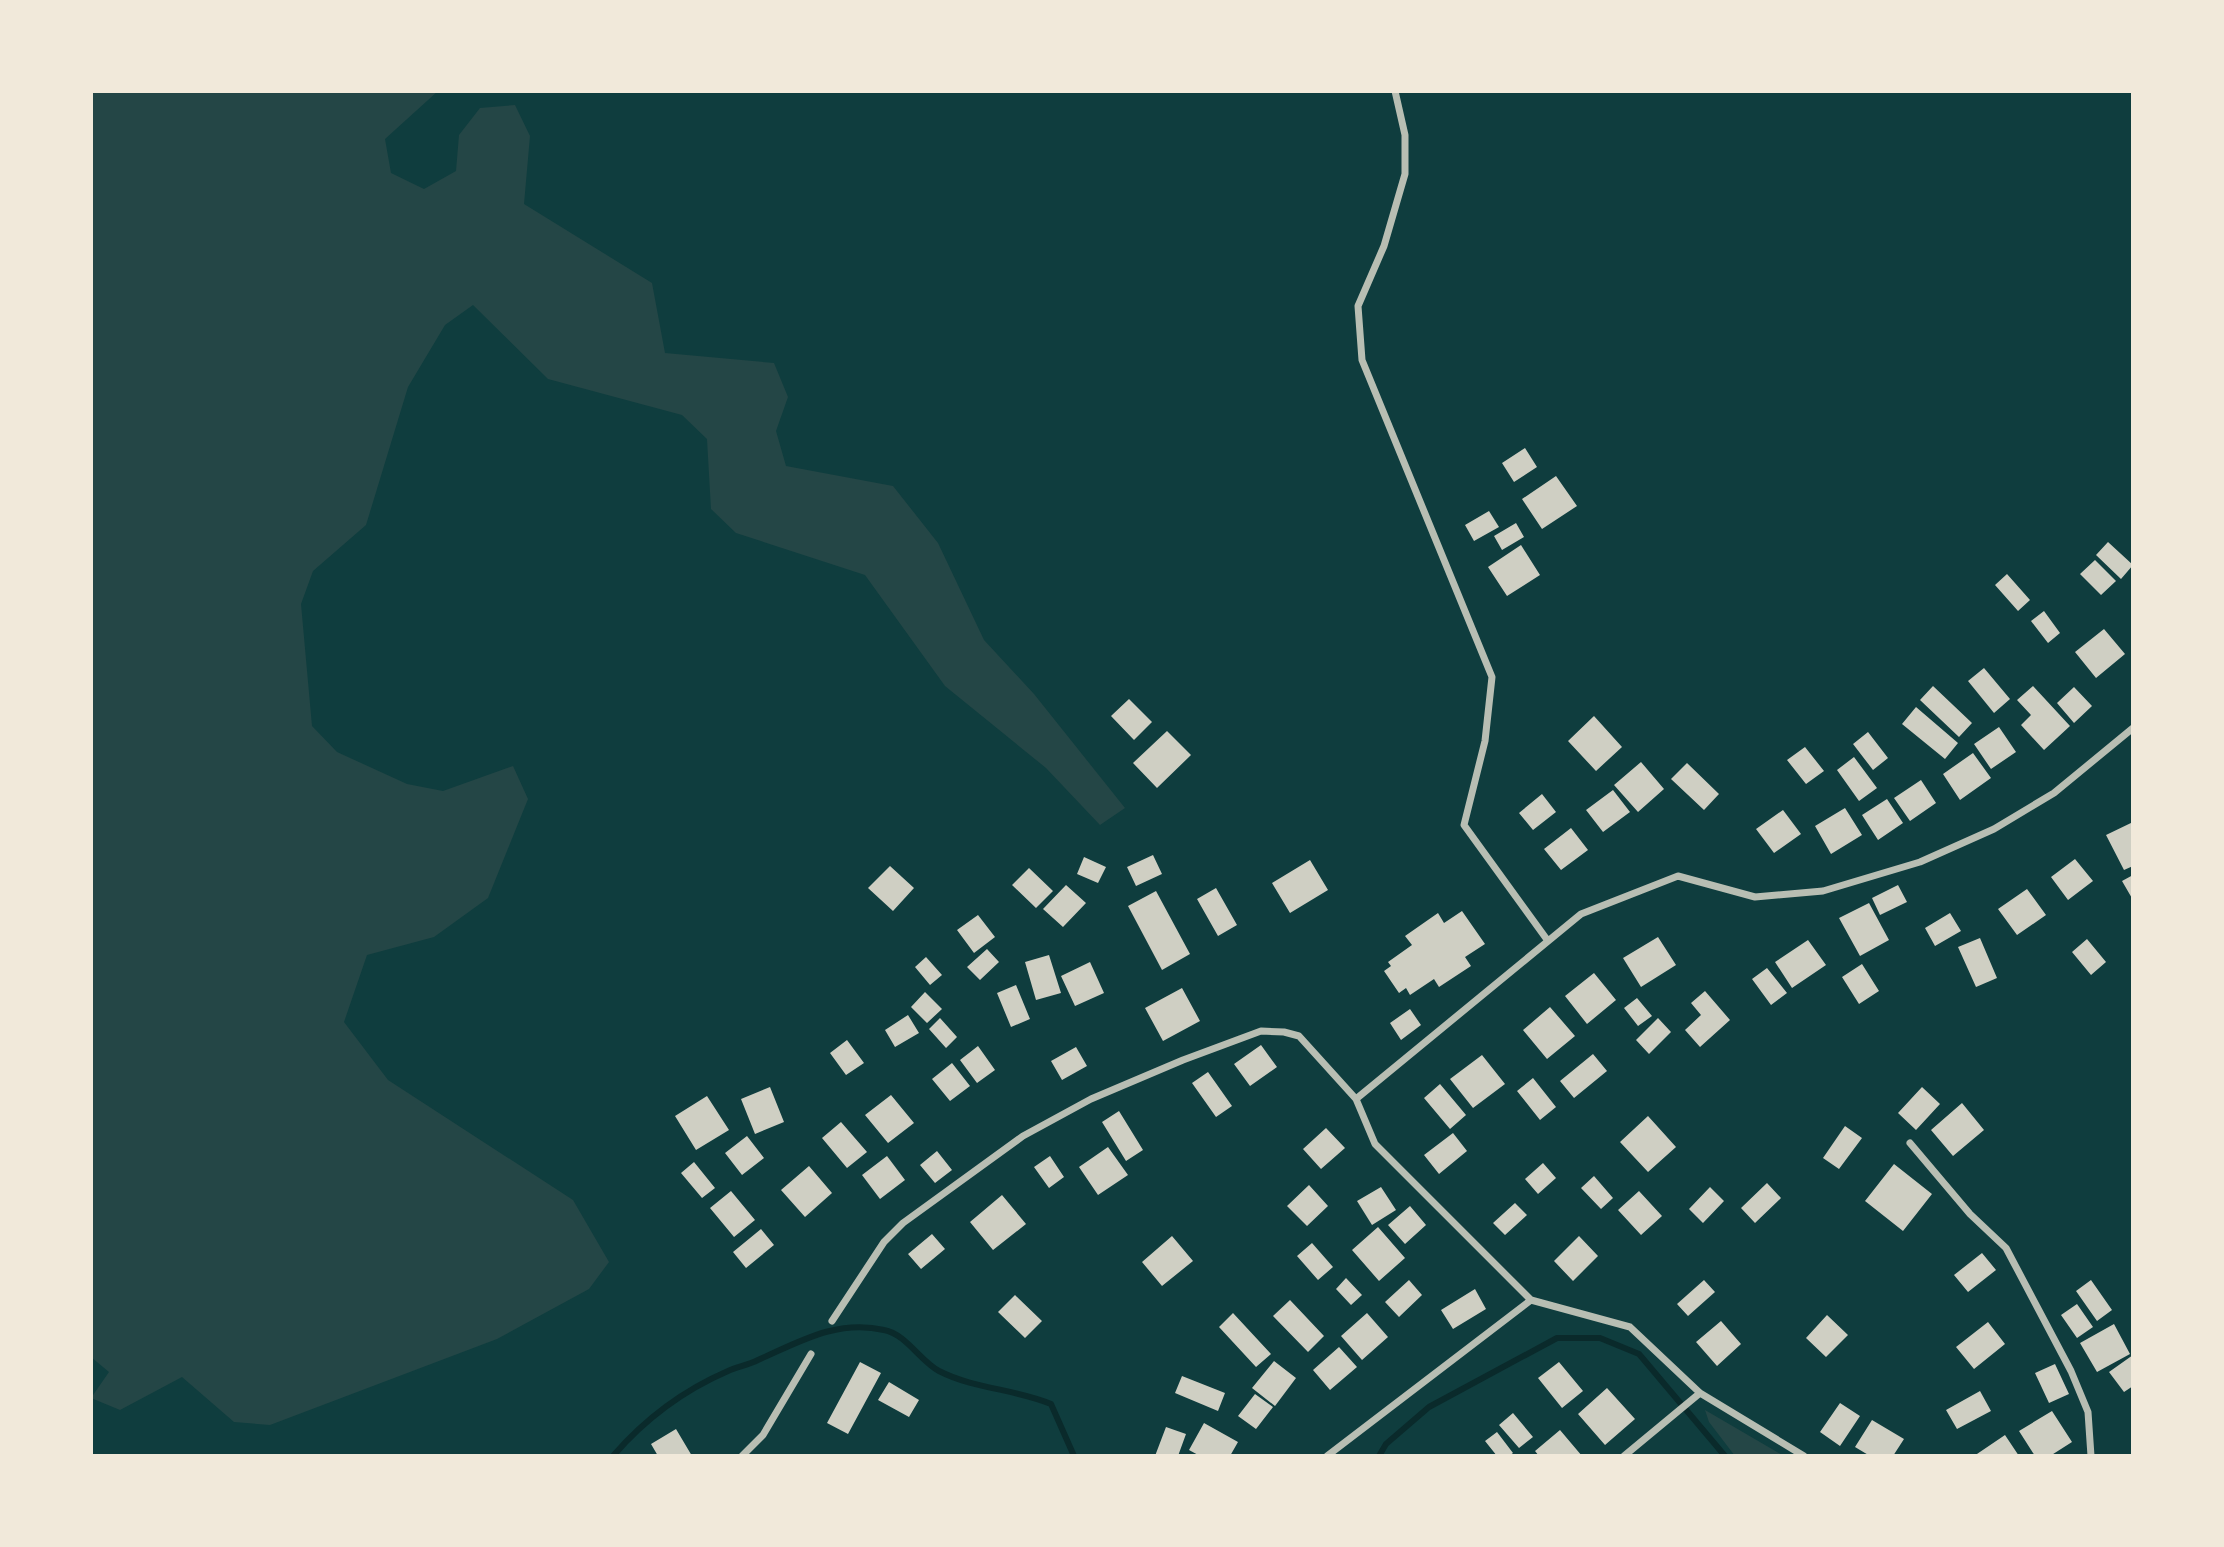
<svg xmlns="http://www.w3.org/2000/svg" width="2224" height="1547" viewBox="0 0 2224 1547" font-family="'Open Sans',sans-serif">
<rect width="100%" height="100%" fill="#0f3d3e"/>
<path fill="#244646" d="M91,91H438L385,139L391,173L424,189L456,171L459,135L480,108L515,105L530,136L524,204L652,283L665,353L774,363L788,397L776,431L786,466L893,486L938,543L984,640L1034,694L1125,808L1100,825L1046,768L945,686L865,575L736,533L711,509L707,439L682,415L548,379L473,305L445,325L408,387L366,525L313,571L301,604L312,726L337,752L407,784L443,791L513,766L528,799L488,898L434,937L367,955L344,1022L388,1080L573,1200L609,1262L589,1289L497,1339L270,1425L234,1422L182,1377L120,1410L91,1398L109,1372L91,1357Z
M1705,1410L1784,1456H1735L1709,1422Z"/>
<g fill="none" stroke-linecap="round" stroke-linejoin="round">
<path stroke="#0a2a2b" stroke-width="6" d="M613,1456C644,1420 684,1390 728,1371C737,1367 748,1365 758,1360C799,1342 837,1319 884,1330C906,1334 920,1361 939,1371C974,1389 1016,1389 1051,1404L1074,1456
M1379,1456L1386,1444L1429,1407L1557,1338H1600L1639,1354L1725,1456"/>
</g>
<path fill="#cfcfc3" d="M1525,448L1537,467L1514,482L1502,463Z
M1556,476L1577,506L1542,529L1522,499Z
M1489,511L1499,527L1474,541L1465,525Z
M1516,523L1524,537L1502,550L1494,536Z
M2108,542L2133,565L2121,579L2096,555Z
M1521,545L1540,575L1507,596L1488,567Z
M2095,560L2116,581L2101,595L2080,574Z
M2007,574L2030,600L2018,611L1995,585Z
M2044,611L2060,633L2048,643L2031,621Z
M2104,629L2125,654L2096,678L2075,652Z
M1984,668L2010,699L1994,713L1968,681Z
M1933,686L1972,723L1959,737L1920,700Z
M2033,686L2070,726L2044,750L2021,725L2031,715L2017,700Z
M2074,687L2092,706L2074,723L2057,703Z
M1129,699L1152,722L1134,740L1111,716Z
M1916,707L1958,743L1945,759L1902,724Z
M1594,716L1622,747L1596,771L1568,741Z
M1999,727L2016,752L1991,769L1974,744Z
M1167,731L1191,755L1157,788L1133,763Z
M1868,732L1888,758L1873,770L1853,744Z
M1805,747L1824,771L1806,784L1787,760Z
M1973,753L1991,778L1960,800L1943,774Z
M1854,757L1877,788L1859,801L1837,770Z
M1641,762L1664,789L1638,812L1614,785Z
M1687,763L1719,794L1704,810L1671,779Z
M1921,780L1936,803L1910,821L1894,798Z
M1613,790L1630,812L1603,832L1586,810Z
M1542,794L1556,812L1533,830L1519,813Z
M1887,799L1903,823L1878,840L1862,815Z
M1845,808L1862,835L1831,854L1815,826Z
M1783,810L1801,834L1774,853L1756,829Z
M2133,822V866L2124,870L2106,835Z
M1571,828L1588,850L1561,870L1544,849Z
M1153,855L1162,874L1136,886L1127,867Z
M1084,857L1106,867L1098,883L1077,874Z
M2075,859L2093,881L2068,900L2051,877Z
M1310,860L1328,890L1290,913L1272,883Z
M890,866L914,888L893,911L868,888Z
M1029,868L1053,891L1036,908L1012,885Z
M2133,875V900L2122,881Z
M1066,885L1086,903L1063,927L1043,909Z
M1898,885L1907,902L1880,915L1872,898Z
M1216,888L1237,925L1218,936L1197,899Z
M2027,889L2046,915L2017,935L1998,909Z
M1156,891L1190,954L1162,970L1128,906Z
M1869,903L1889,940L1860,956L1839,918Z
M1462,911L1485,944L1465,957L1471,966L1439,987L1434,979L1410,995L1406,988L1399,993L1384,971L1391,966L1388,962L1412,945L1405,936L1438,913L1444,923Z
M1950,913L1961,931L1935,946L1925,928Z
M978,915L995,937L974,953L957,930Z
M1658,937L1676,965L1641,987L1623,958Z
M1980,938L1997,978L1976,987L1958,947Z
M2087,939L2106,962L2091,975L2072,952Z
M1808,940L1826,965L1792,988L1775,962Z
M987,949L999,962L980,980L967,967Z
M1049,955L1061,993L1036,1000L1025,962Z
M926,957L942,975L930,985L915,967Z
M1090,962L1104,993L1075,1006L1061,976Z
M1862,964L1879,991L1859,1004L1842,977Z
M1767,968L1787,993L1771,1005L1752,979Z
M1594,973L1616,1000L1587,1024L1565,996Z
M1016,985L1030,1019L1011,1027L997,993Z
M1182,988L1200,1021L1163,1041L1145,1008Z
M1705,991L1730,1020L1700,1047L1685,1030L1701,1015L1691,1003Z
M925,992L942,1009L927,1023L911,1007Z
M1637,998L1652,1016L1638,1026L1624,1008Z
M1550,1007L1575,1036L1547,1059L1523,1030Z
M1410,1009L1421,1025L1401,1040L1390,1023Z
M908,1015L919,1033L895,1047L885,1030Z
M940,1018L957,1037L946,1048L929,1029Z
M1658,1018L1671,1032L1649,1054L1636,1040Z
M847,1040L864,1063L846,1075L830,1053Z
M1261,1045L1277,1067L1250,1086L1234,1064Z
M978,1046L995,1070L977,1083L960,1060Z
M1076,1047L1087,1066L1062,1080L1051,1061Z
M1593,1054L1607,1071L1574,1098L1560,1081Z
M1482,1055L1505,1084L1473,1108L1450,1079Z
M952,1063L970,1086L950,1101L932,1079Z
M1208,1072L1232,1106L1216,1117L1192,1083Z
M1533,1078L1556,1107L1540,1120L1517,1091Z
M1440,1084L1466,1115L1450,1129L1424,1098Z
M770,1087L784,1122L755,1134L741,1099Z
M1922,1087L1940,1104L1916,1130L1898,1113Z
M891,1095L914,1123L888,1143L865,1115Z
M707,1096L729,1130L696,1150L675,1116Z
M1962,1103L1984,1130L1953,1156L1931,1130Z
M1119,1111L1143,1150L1126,1161L1102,1122Z
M1648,1116L1676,1147L1648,1172L1620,1142Z
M841,1122L867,1152L847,1168L822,1138Z
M1845,1126L1862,1138L1839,1169L1823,1158Z
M1326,1128L1345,1148L1321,1169L1303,1149Z
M1453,1133L1467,1151L1439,1174L1424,1155Z
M747,1136L764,1158L742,1175L725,1153Z
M1108,1147L1128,1175L1098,1195L1079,1167Z
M937,1151L952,1170L935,1183L920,1165Z
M887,1156L905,1180L880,1199L862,1175Z
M1050,1156L1064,1177L1049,1188L1034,1167Z
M694,1162L715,1188L702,1198L681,1173Z
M1543,1163L1556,1178L1538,1194L1525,1179Z
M1894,1164L1932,1194L1903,1231L1865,1201Z
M809,1166L832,1193L805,1217L781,1190Z
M1594,1176L1613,1198L1601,1209L1581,1188Z
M1767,1183L1781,1198L1755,1223L1741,1208Z
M1309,1185L1328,1206L1307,1226L1287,1206Z
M1381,1187L1396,1210L1372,1225L1357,1201Z
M1710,1187L1724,1201L1703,1223L1689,1209Z
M731,1191L755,1220L734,1237L710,1208Z
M1639,1191L1662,1216L1641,1235L1618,1210Z
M1002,1195L1026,1224L993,1250L970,1222Z
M1515,1203L1527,1215L1505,1235L1493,1223Z
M1410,1206L1426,1225L1405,1244L1388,1225Z
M1378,1227L1405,1258L1379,1281L1352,1250Z
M761,1229L774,1245L746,1268L733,1252Z
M932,1234L945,1249L921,1269L908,1254Z
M1172,1236L1193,1261L1162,1286L1142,1262Z
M1579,1236L1598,1256L1573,1281L1554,1261Z
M1312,1243L1333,1267L1318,1280L1297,1256Z
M1982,1253L1996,1270L1968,1292L1954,1275Z
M1346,1278L1362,1295L1351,1305L1336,1289Z
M1409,1280L1422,1295L1399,1317L1385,1302Z
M1704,1280L1715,1292L1688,1316L1677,1304Z
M2091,1280L2112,1310L2097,1321L2076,1291Z
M1475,1289L1486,1309L1453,1329L1441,1310Z
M1015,1295L1042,1321L1025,1338L998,1312Z
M1290,1300L1324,1336L1308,1352L1273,1316Z
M2077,1304L2093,1327L2077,1338L2061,1315Z
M1233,1313L1271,1354L1256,1367L1219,1327Z
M1367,1313L1388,1337L1362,1360L1341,1336Z
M1827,1315L1848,1335L1826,1357L1806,1338Z
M1721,1321L1741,1344L1717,1366L1696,1342Z
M1988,1322L2005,1344L1974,1369L1956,1347Z
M2114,1324L2130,1354L2097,1372L2080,1343Z
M1339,1347L1357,1367L1330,1390L1313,1370Z
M2133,1355V1386L2124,1392L2109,1372Z
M1274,1361L1296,1378L1275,1406L1252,1388Z
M860,1362L881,1373L848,1434L827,1423Z
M1559,1362L1583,1391L1562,1408L1538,1378Z
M2055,1364L2069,1394L2049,1403L2035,1373Z
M1182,1376L1225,1393L1218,1411L1175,1393Z
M889,1382L919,1400L909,1417L878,1400Z
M1607,1388L1635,1419L1605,1445L1578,1414Z
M1980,1391L1991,1411L1957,1429L1946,1410Z
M1255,1394L1273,1407L1256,1429L1238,1416Z
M1840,1403L1860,1416L1840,1446L1820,1432Z
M2052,1411L2072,1442L2050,1456H2035L2019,1431Z
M1513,1413L1533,1437L1519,1448L1499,1425Z
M1872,1420L1904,1439L1893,1456H1870L1855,1447Z
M1204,1423L1238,1442L1230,1456H1200L1189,1450Z
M1166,1427L1186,1434L1178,1456H1155Z
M676,1429L692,1456H658L651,1444Z
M1560,1430L1582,1456H1539L1535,1451Z
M1497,1432L1513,1453L1509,1456H1497L1485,1441Z
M2005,1435L2019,1456H1974Z"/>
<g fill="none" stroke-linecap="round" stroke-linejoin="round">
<path stroke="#b8beb3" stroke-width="7" d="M1395,91L1405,135V174L1384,246L1358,306L1362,360L1492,677L1485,741L1464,825L1548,941
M1356,1099L1581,914L1678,876L1755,897L1823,891L1920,862L1994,829L2054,793L2133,728
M1910,1143L1970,1214L2006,1248L2071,1371L2088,1412L2091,1456
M832,1321L884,1242L903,1223L1023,1136L1091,1099L1183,1060L1261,1031L1284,1032L1299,1036L1356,1099L1375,1144L1531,1300L1630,1327L1700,1393L1804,1456
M742,1456L763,1435L811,1354
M1327,1456L1531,1300
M1624,1456L1700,1393"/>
</g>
<rect width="2224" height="1547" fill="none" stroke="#f1e9da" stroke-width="186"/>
</svg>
